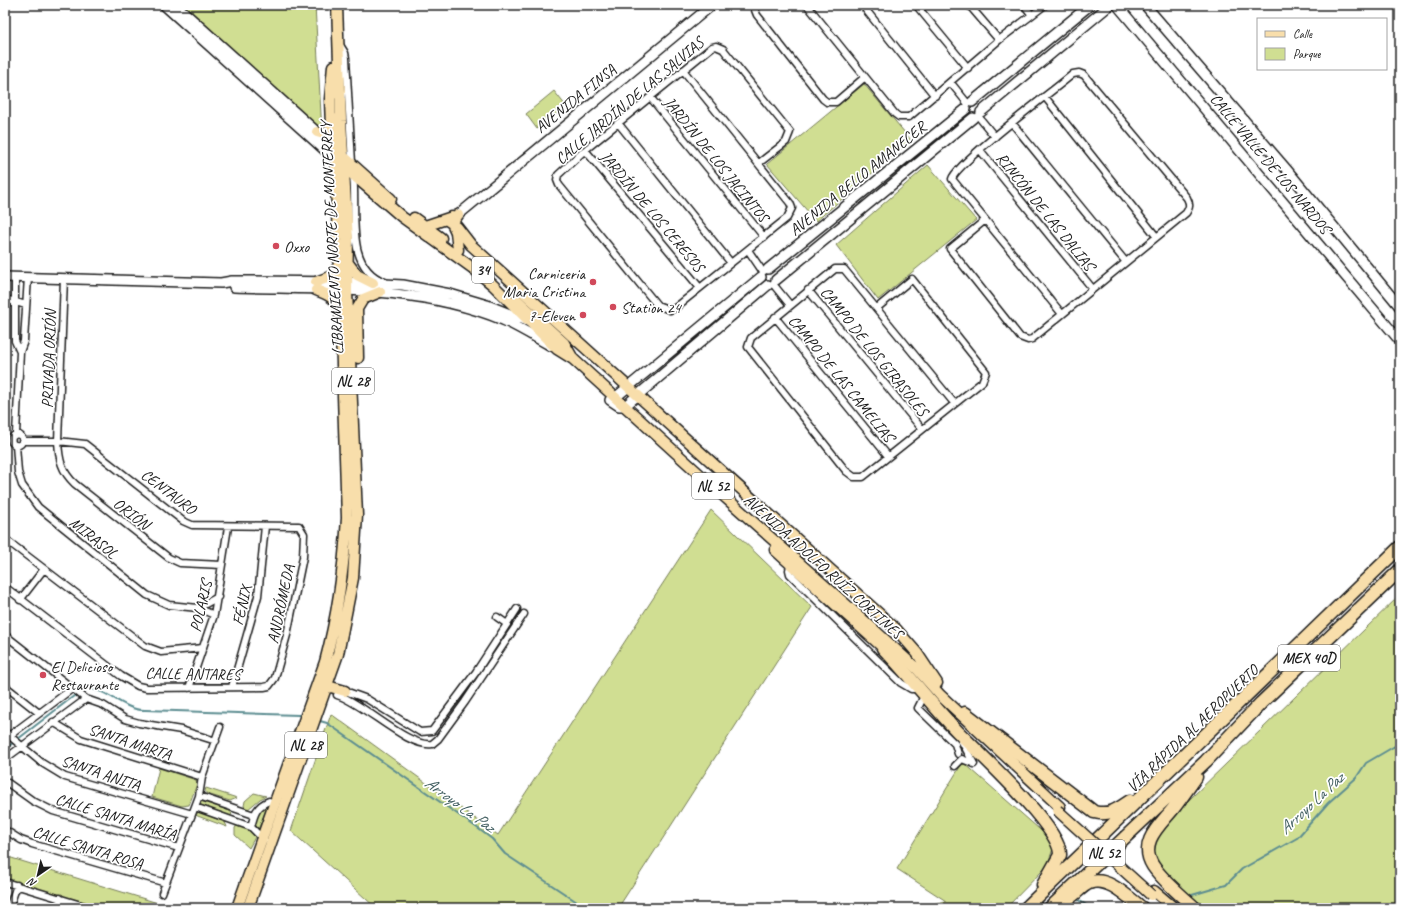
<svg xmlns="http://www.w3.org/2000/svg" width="1405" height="913" viewBox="0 0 1405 913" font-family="Caveat,sans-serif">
<rect width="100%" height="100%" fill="#fff"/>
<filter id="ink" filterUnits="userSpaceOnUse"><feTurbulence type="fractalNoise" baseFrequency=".025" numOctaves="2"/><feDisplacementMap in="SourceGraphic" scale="8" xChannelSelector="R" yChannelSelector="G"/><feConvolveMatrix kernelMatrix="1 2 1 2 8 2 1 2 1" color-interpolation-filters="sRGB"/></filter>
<g filter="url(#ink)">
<path fill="#d0de92" stroke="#767d57" d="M184,5H315L322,133L314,126Z
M864,84L911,140L816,221L767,164Z
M554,91L566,106L537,129L526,114Z
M928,165L976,220L878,300L836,245Z
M711,510L812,607L618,908H376L291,831L331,714L498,835Z
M1400,595V908H1203C1191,896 1154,864 1152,849C1151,844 1156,836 1157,831Z
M963,762L1055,843L1047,866L1006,908H915L946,901L897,869Z
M159,768L196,780L197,784L189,805L182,806L152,797Z
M206,788L237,798L230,801L207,794L205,791Z
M254,793L266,796L260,799L247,810L244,806L245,801Z
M200,801L230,811L232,814L230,816L200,805Z
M268,804L258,830L255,823L259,810Z
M199,812L225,822L227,827L195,815Z
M237,825L249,828L255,837L249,848L235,835V828Z
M5,856L174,908H101L5,879Z"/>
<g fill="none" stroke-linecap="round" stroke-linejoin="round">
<path stroke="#5c8d91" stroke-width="2" d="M320,721L327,723L476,827L492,839L505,854L586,908
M5,749L83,689C99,686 116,701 130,707C134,709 140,710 145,710L299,715
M1192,895L1226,885L1242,869L1297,838L1328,803L1356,778L1366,763L1400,743
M1075,898L1088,906L1098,908
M989,908L998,906"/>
<path stroke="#87d8df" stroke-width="7" d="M1157,908H1158"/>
<g stroke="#1c1c1c" stroke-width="9">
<path id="street" d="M757,5L755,10L757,15L823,99L827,102H836L865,77
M807,5L895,114L899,117H909L999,40L1045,5
M862,5L935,96
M916,5L968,68
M969,5L999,40
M1024,5L1032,15
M340,45L345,53L346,58L352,163
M683,70L790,203L792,208L787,218L675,308L670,310L657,305L559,185L557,180L558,175L585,150L712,47L716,46L723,49L790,132L786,142L759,163
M951,83L968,104
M650,97L764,237
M1045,97L1156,236
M978,116L995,137
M618,123L731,263
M1012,123L1125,261
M585,150L700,288
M980,150L1092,288
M353,175C358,210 343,267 385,282
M984,221L950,249L1020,337L1028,340L1032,339L1186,213C1190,207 1190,204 1187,198L1084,75L1079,73L1073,74C1054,90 956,163 952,179L1062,314
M748,250L763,272
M15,277V341L20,352
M64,278L58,441C59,459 61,471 75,484L169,558L180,563L222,565
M773,284L790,305
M808,290L922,429
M5,299L26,305
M877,308L912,279L986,372L982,382L863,477H854L846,471L748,347L751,338L835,269H844L954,403
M775,317L888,456
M16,434L20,352L24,341L28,277
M11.5 440a5.5 5.5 0 1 1 11 0a5.5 5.5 0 1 1-11 0Z
M16,445L18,472L22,485L38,507L147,595L169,605L198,608L214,615
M5,539L145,646L161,652L203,648
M797,539L789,570L790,574L901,683L911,689H917L924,696L918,708L955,744L958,754
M5,587L121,676L138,686L147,688L264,687L269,686L275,678L287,635L303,557L304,534L299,526L192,525L183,521L85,444L58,441H23
M20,600L44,569
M198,608L218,597
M497,617L507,624
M5,635L86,699L103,705L125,719L139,723L181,730L216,741
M5,686L39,713
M232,687L258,596L265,526
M189,688L214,615L228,527
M345,691L367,699L420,732L432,731L476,672L517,609
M337,695C364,703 408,748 432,744L438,739L465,702L524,614
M53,722L81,739L202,777
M5,732L42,763L65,777L192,814
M960,738L974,764
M5,739L73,688
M5,759L86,699
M955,766L962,759L972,763
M5,781L33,801L53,811L179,848
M199,796L254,815
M195,807L251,827
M5,830L21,840L32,844L166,883
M264,840L251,827C254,815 256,806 269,801L276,804
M5,882L91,908
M162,893L199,796L202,777L220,727
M9,908L17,885
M56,908L60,898"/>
</g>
<g stroke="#1c1c1c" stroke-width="12">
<path id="secondary" d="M164,5L338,162
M176,5L338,151
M1117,5L1400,341
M1145,5L1287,170L1400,307
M972,102L1090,5
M981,112L1110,5
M458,215L712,5
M768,269L966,109
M5,277L221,283L232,281H254L347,282L403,285L450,294L487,305L530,322
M776,280L973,118
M234,287C323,290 418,285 503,320C519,327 535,337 551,346
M610,400L619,406H625L768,285
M616,404V397L761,277"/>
</g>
<g stroke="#1c1c1c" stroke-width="13">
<path id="primary" d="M317,132L327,135L331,128L330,99L333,66
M343,156L391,199
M344,167L402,217L474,269L493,285L557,349L573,359L708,482L860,617L917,669L940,695L1060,807
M458,215L452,223L456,232L458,250
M414,218L441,238
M447,220L457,227L471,245L540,307L896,629L917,653L937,683
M425,226L452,217
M348,263L357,275L373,283
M316,282L332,276L339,265
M316,290C327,294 336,298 340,309
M517,300L564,343L572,357
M358,358L357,309L363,299L380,292
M775,550L889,653
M322,689L331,687L345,691
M1154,891L1174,908
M237,908L325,662C338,614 344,567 347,518L334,119
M248,908L338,654L353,578L357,515L347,291L348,240L341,121L337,5"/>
</g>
<g stroke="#1c1c1c" stroke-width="15">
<path id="highway" d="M883,648C909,675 932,705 958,732C979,753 1062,829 1060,855L1043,885
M965,713L1094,812C1110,816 1118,809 1130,801
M1069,898C1076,894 1082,886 1089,883C1107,875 1129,898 1142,908
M1026,908L1400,547
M1050,908L1206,761L1261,703L1400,570
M1195,908C1181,895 1164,882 1153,866C1137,841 1163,823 1176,805C1183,796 1189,787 1196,777"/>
</g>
<use href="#street" stroke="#fff" stroke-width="6"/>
<use href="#secondary" stroke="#fff" stroke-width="9"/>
<use href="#primary" stroke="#f8deab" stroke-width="10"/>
<use href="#highway" stroke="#f8deab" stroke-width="12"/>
<g stroke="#1c1c1c" stroke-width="13" stroke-linecap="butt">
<path id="primary-bridge" d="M1057,810L1151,895"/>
</g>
<use href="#primary-bridge" stroke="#f8deab" stroke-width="10"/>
</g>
</g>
<g fill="#d1495b" stroke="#fff" stroke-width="1.5">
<circle cx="276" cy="246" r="4"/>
<circle cx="593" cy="282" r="4"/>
<circle cx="613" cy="307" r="4"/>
<circle cx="583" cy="315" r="4"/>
<circle cx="43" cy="675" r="4"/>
</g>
<g text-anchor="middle" stroke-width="3.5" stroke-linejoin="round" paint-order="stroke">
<g fill="#fff" stroke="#606060" stroke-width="1">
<rect x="472" y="257" width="22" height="26" rx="3"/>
<rect x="332" y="368" width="42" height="26" rx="3"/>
<rect x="692" y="473" width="42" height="26" rx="3"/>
<rect x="1278" y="645" width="62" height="26" rx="3"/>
<rect x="285" y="732" width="42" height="26" rx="3"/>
<rect x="1083" y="840" width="42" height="26" rx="3"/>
</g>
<g font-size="15" font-weight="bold" fill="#1c1c1c">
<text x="483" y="275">34</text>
<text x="353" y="386">NL 28</text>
<text x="713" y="491">NL 52</text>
<text x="1309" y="663">MEX 40D</text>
<text x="306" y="750">NL 28</text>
<text x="1104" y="858">NL 52</text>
</g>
<g font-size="16" fill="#1c1c1c" stroke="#fff">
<text transform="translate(575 98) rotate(-39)" y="6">AVENIDA FINSA</text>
<text transform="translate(629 100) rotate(-40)" y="6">CALLE JARDÍN DE LAS SALVIAS</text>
<text transform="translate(717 159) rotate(51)" y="6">JARDÍN DE LOS JACINTOS</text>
<text transform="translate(1271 163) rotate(50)" y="6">CALLE VALLE DE LOS NARDOS</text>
<text transform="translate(857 178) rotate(-39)" y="6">AVENIDA BELLO AMANECER</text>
<text transform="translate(653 211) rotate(50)" y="6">JARDÍN DE LOS CERESOS</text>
<text transform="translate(1046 211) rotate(51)" y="6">RINCÓN DE LAS DALIAS</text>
<text transform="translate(331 238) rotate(-93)" y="6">LIBRAMIENTO NORTE DE MONTERREY</text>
<text transform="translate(875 351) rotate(51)" y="6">CAMPO DE LOS GIRASOLES</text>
<text transform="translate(48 359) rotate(-88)" y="6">PRIVADA ORIÓN</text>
<text transform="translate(842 378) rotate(51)" y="6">CAMPO DE LAS CAMELIAS</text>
<text transform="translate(169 491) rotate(37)" y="6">CENTAURO</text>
<text transform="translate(132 513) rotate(38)" y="6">ORIÓN</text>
<text transform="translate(94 537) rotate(39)" y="6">MIRASOL</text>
<text transform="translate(824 566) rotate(42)" y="6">AVENIDA ADOLFO RUÍZ CORTINES</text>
<text transform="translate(280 604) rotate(-78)" y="6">ANDRÓMEDA</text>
<text transform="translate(241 605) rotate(-77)" y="6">FÉNIX</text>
<text transform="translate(200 606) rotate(-77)" y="6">POLARIS</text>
<text transform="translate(193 673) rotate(1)" y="6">CALLE ANTARES</text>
<text transform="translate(1192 728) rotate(-44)" y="6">VÍA RÁPIDA AL AEROPUERTO</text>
<text transform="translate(130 741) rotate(18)" y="6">SANTA MARTA</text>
<text transform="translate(101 772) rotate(18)" y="6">SANTA ANITA</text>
<text transform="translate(116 816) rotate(17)" y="6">CALLE SANTA MARÍA</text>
<text transform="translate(88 847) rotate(17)" y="6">CALLE SANTA ROSA</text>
</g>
<g font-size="16" fill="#1c1c1c" stroke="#fff" text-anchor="start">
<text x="284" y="252">Oxxo</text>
<text x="585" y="279" text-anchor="end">Carniceria<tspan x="585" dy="18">Maria Cristina</tspan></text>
<text x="621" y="313">Station 24</text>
<text x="575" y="321" text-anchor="end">7-Eleven</text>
<text x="51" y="672">El Delicioso<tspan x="51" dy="18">Restaurante</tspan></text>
</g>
<g font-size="17" font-style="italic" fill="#415e60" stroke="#fff">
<text transform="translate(1311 803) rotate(-43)" y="6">Arroyo La Paz</text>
<text transform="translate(460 804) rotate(36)" y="6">Arroyo La Paz</text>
</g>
</g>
<rect width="1405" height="913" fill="none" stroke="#fff" stroke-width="20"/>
<rect x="10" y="10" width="1385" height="893" fill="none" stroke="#1c1c1c" stroke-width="1.5" filter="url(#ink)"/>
<rect x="1257" y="18" width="130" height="52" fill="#ffffff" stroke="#a4a4a4"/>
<rect x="1265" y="31" width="20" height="6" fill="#f8deab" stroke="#a4a4a4"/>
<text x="1293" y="38" font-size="12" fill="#1c1c1c">Calle</text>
<rect x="1265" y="48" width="20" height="12" fill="#d0de92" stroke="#a4a4a4"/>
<text x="1293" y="58" font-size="12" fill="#1c1c1c">Parque</text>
<g transform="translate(38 875) rotate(214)" stroke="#ffffff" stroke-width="3" paint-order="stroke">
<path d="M0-3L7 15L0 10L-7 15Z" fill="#1c1c1c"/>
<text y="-6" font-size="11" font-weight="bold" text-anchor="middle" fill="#1c1c1c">N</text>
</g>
</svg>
